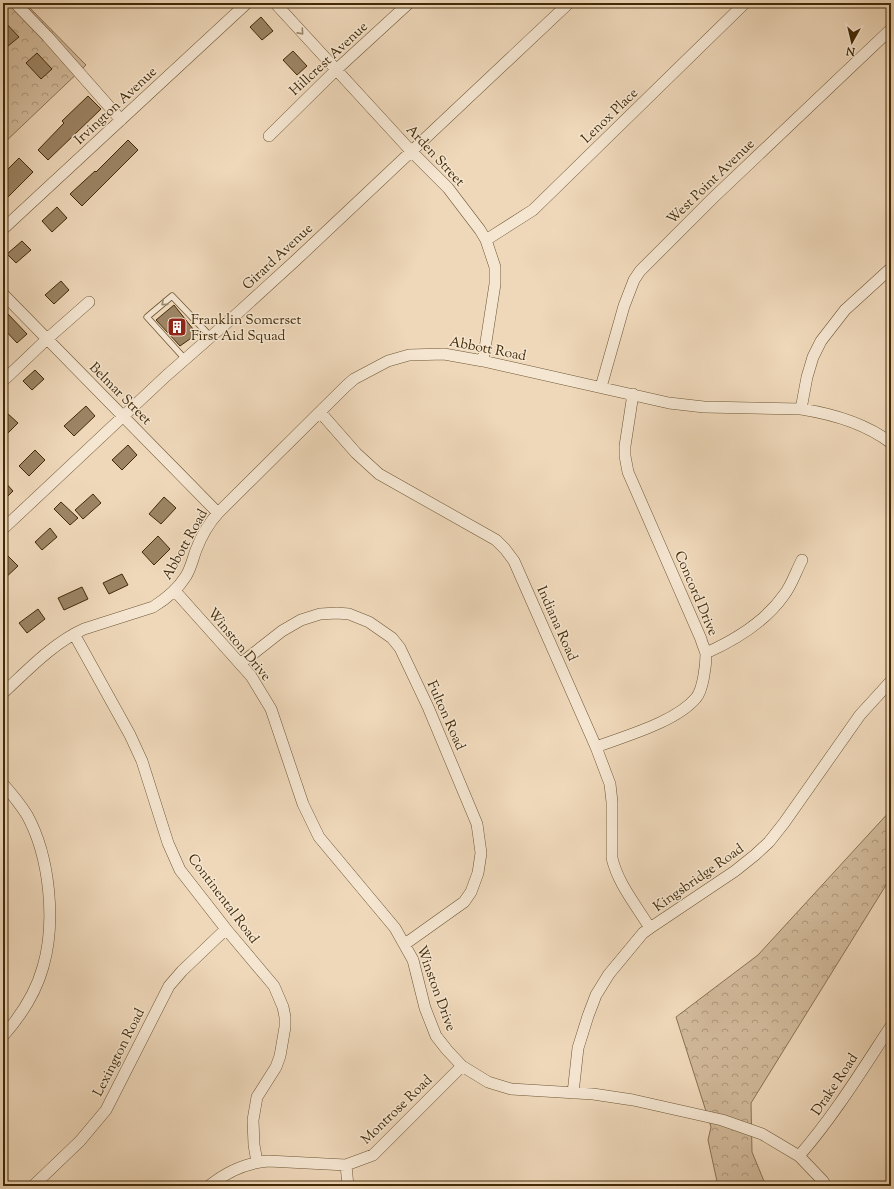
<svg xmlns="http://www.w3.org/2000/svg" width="894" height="1189" viewBox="0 0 894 1189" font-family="'Sorts Mill Goudy',serif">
<defs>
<pattern id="forest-crowns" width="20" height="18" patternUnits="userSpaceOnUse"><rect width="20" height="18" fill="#d2ba9b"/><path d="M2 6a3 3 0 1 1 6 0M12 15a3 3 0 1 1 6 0" fill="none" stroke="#ac977c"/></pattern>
</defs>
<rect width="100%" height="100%" fill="#efd8ba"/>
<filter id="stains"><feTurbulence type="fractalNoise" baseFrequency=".005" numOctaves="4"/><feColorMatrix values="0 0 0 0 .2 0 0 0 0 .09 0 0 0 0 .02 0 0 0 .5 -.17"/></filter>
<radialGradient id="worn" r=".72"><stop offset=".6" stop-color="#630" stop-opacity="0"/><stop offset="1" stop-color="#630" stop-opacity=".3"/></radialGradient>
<path fill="url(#forest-crowns)" stroke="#8a7250" d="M3,3H25L86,65L3,144Z
M891,810V877L751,1103L752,1152L766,1186H718L708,1140L711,1127L676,1017L758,955Z"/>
<path fill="#9c8464" stroke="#422a06" d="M261,17L273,31L262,40L250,27Z
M3,20L19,37L8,46L3,40Z
M293,51L307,66L297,75L283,60Z
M37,53L52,69L41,79L26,63Z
M88,96L101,109L48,160L38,150L64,123L62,121Z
M128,140L138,150L82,206L70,194L95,171L96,172Z
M19,158L33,172L7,198L3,193V174Z
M57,207L67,218L52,232L42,221Z
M22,241L31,250L16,263L7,254Z
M61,281L69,290L54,304L45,295Z
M174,305L197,334L180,346L156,320Z
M8,314L27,334L17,343L3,328V318Z
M35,370L44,379L32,390L23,381Z
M86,406L95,416L74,436L64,426Z
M7,413L18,423L3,438V417Z
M128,445L137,455L122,470L112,460Z
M35,450L45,460L29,476L19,466Z
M3,480L13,491L3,501Z
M93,494L101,503L83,519L75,510Z
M164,497L176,508L161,524L149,514Z
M61,502L78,518L70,525L54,509Z
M50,528L57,537L42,550L35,542Z
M158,536L170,549L154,565L142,552Z
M8,556L18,566L3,580V562Z
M122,574L128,585L109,594L103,583Z
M82,587L88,599L64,610L58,598Z
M38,609L45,619L27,633L19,623Z"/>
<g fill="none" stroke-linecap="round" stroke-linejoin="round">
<g stroke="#6d5633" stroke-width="7">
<path id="service" d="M185,359L147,317L172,296L211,337"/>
</g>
<g stroke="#6d5633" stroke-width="12">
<path id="minor" d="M15,3L47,36L121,120
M275,3L411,151L448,188L480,230L486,240L495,267V284L483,361
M269,136L336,70L409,3
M3,229L247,3
M486,240L533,210L745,3
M3,294L218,513
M3,381L47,339L89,302
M601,387L624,306L634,280L640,271L713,198L891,29
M801,409L807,377L813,357L821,341L845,310L891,268
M320,412L356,453L379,474L496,540L505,549L514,561L596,747L610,784L612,802V858C618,884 636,905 650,928
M3,529L166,376L239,312L296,260L569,3
M175,591L251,676L271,709L303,804L319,837L395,928L413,960L425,1008L436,1036L447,1050L462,1066L488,1082L511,1089L593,1094L633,1100L722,1120L762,1134L799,1156L823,1181L826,1186
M74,634L130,735L142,761L168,843L180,870L226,929L274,986L283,1007L285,1017V1027L280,1056L276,1067L257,1097L253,1120L254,1145L257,1162
M706,653C735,640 765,622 784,595C792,585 796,571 802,560
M240,664L282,631L301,620L320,614L337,613L349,614L369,622L392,638L400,648L428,707L477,824L481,853L478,873L471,892L464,902L405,944
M3,693C28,670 53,643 84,629L153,607C166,599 178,589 186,576C191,568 193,558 196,550C201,537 209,523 218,513L346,386L354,379L388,361L409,355L444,354L483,361L669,403L704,407L801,409C833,414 865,423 891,443
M596,747C625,736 676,722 696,698C703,690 706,665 706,654C705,649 702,644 701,639L628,472L625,456V446L633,394
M3,784C12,794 20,804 27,815C50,857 56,922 43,967C36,992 20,1017 3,1036
M573,1093L578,1048L588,1016L596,995L609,974L643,933L650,928L735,871L755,855L769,842L784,823L860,715L891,681
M799,1156C834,1116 862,1070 891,1026
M346,1165L348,1186
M33,1186L80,1141L106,1110L169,986L182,971L226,929
M209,1186C226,1172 245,1163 268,1161L346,1165L373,1155L462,1066"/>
</g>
<use href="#service" stroke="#f5e6d2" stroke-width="5.5"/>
<use href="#minor" stroke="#f5e6d2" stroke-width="11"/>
</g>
<defs><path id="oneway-chevron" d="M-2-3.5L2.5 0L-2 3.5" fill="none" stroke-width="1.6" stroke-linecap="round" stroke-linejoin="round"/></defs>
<g stroke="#9c886c">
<use href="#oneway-chevron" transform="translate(301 32) rotate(48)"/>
<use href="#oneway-chevron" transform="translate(164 303) rotate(140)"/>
</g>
<defs>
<g id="building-square" transform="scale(1)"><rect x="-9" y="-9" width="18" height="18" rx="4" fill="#8f2418" stroke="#f5e6d2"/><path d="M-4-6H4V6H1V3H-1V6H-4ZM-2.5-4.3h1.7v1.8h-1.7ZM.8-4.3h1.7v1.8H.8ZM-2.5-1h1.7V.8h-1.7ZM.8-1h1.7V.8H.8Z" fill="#fff"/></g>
</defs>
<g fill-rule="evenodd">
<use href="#building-square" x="177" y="327"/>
</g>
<g text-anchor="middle" stroke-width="3" stroke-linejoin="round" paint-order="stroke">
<g font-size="14" fill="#422a06" stroke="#f5e6d2">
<text transform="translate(328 58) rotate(-43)" y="5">Hillcrest Avenue</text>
<text transform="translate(115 105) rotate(-43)" y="5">Irvington Avenue</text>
<text transform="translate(609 115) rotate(-44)" y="5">Lenox Place</text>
<text transform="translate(436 155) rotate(47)" y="5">Arden Street</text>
<text transform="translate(710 181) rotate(-44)" y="5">West Point Avenue</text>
<text transform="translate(277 256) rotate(-43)" y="5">Girard Avenue</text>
<text transform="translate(488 348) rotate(11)" y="5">Abbott Road</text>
<text transform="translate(121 393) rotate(45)" y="5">Belmar Street</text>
<text transform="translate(184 544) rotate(-61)" y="5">Abbott Road</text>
<text transform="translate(697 593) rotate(67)" y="5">Concord Drive</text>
<text transform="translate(558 623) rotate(66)" y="5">Indiana Road</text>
<text transform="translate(240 644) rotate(50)" y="5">Winston Drive</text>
<text transform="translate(447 715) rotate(66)" y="5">Fulton Road</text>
<text transform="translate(698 877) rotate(-35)" y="5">Kingsbridge Road</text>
<text transform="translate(224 898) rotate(53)" y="5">Continental Road</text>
<text transform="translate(437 988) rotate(70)" y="5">Winston Drive</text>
<text transform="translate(118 1052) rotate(-63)" y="5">Lexington Road</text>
<text transform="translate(834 1084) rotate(-56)" y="5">Drake Road</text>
<text transform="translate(396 1109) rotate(-44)" y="5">Montrose Road</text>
</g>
<g font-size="14" fill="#422a06" stroke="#f5e6d2" text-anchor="start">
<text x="191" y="324">Franklin Somerset<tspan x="191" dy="16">First Aid Squad</tspan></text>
</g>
</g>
<rect width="894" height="1189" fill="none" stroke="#efd8ba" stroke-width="16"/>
<rect x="4" y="4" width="886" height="1181" fill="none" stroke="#422a06" stroke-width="2"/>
<rect x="8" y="8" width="878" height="1173" fill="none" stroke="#422a06"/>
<g transform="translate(852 42) rotate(188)" stroke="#f5e6d2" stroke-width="3" paint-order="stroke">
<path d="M0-3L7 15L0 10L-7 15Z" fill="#422a06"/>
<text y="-6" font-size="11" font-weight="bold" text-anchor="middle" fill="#422a06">N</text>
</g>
<rect width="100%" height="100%" filter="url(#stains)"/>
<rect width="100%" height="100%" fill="url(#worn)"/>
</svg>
